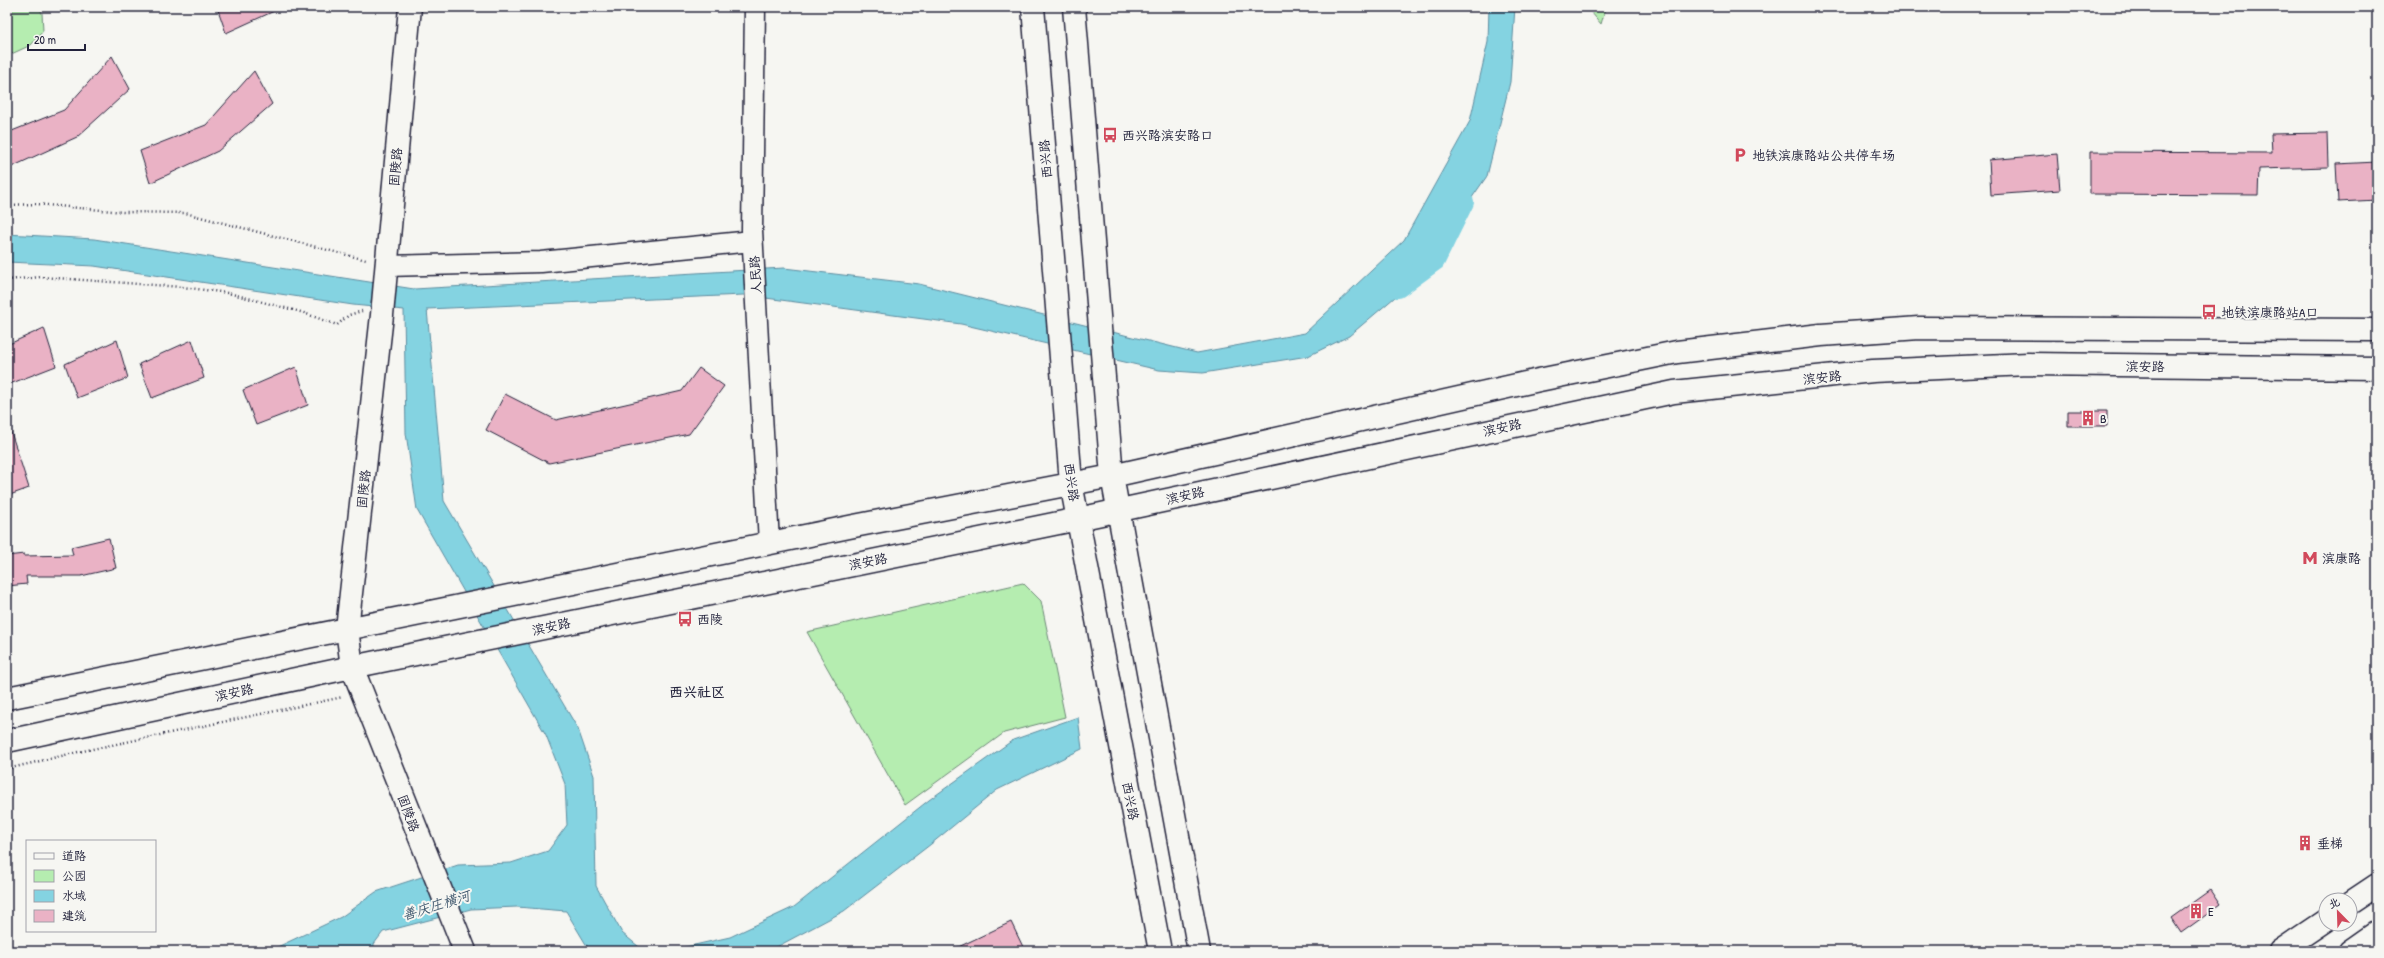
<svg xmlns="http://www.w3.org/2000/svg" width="2384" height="958" viewBox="0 0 2384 958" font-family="'Patrick Hand','LXGW WenKai TC',sans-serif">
<rect width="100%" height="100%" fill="#f6f6f2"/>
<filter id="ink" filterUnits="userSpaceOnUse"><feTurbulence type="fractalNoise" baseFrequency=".025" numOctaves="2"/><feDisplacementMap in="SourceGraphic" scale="8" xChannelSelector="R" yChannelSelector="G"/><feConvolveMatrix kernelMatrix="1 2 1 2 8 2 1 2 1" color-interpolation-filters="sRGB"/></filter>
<g filter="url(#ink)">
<path fill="#b5edb0" stroke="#6c8876" d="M7,7H39L42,13L43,31L31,45L7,56Z
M1587,7H1606L1601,24Z
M1023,583L1041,601L1065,717L1004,733L905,805L807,632Z"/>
<path fill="#84d3e1" stroke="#5d8c9f" d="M1489,7H1515L1510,82L1487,176L1414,281L1349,336L1308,356L1203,373L1159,370L961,324L743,295L427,309L444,501L578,729L594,776L596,886L622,933L644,951H590L566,911L517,907L471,909L383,932L374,944V951H269L341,917L376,892L458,865L511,863L548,851L567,825L565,784L546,735L417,510L406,433L404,310L353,305L94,266L7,262V234L94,239L414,289L784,268L919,284L1197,353L1305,333L1404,240L1470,121L1488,42Z
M1078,717L1082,749L997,790L931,844L844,911L769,951H668L730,937L794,907L929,800L1013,740Z"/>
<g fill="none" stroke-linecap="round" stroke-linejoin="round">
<path stroke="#84d3e1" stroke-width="20" d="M1398,288L1435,261L1464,202"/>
</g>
<path fill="#eab2c5" stroke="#22223b" d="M217,7H283L226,33Z
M112,56L130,89L77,137L7,169V133L64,110Z
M254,71L272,104L218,151L150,183L140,151L206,125Z
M2327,133L2328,167L2259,169L2258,195L2090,194V152L2272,153L2271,134Z
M2057,154L2060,190L1991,195L1989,160Z
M2377,162V200L2338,202L2336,164Z
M44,328L56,366L7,385V345Z
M117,340L128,378L77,398L65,364Z
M192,340L204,378L152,398L139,364Z
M296,367L308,405L256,425L243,390Z
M699,368L724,386L689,434L549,463L486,430L505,394L556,420L682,391Z
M2068,411H2107V426H2068Z
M10,429L29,488L7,496V430Z
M109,538L116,568L81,576H26L27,584L7,586V556L24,554V556L73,555L71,547Z
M2210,890L2220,905L2181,933L2171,918Z
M1011,922L1025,951H950Z"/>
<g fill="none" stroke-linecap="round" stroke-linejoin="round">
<g stroke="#22223b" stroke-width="23">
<path id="minor" d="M755,7L752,230L769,543
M386,266L541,262L752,241"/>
</g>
<g stroke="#22223b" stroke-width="25">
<path id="tertiary" d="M410,7L382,315L347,629L352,667L465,951"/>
</g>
<g stroke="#22223b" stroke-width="25">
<path id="secondary" d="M1033,7L1071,483L1160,951
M1074,7L1112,476L1199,951
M7,698L854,526L1112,476L1539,380L1677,352L1821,335L1919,328L2377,330
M7,741L352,667L1078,519L1674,392L1873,371L2028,364L2377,368"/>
</g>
<g stroke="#22223b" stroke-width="25">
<path id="primary" d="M2350,903L2377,885
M2280,951L2326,920
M2350,951L2377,932"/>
</g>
<path stroke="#22223b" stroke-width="2.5" stroke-dasharray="1 3" stroke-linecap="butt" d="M7,205L36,204L123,212L185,213L366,260
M7,280L41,277L182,287L228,293L301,312L337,325L349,315L362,311
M7,769L78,752L343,697"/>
<use href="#minor" stroke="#f6f6f2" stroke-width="20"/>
<use href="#tertiary" stroke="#f6f6f2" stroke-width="22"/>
<use href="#secondary" stroke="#f6f6f2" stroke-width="22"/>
<use href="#primary" stroke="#f6f6f2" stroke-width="22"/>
</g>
</g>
<defs>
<g id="bus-bare" transform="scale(1.2)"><path d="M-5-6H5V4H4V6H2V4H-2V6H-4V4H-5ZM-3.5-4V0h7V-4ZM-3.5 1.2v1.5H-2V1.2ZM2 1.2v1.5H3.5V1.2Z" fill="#d1495b" stroke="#f6f6f2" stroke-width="2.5" paint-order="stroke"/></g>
<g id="parking-bare" transform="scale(1.2)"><path d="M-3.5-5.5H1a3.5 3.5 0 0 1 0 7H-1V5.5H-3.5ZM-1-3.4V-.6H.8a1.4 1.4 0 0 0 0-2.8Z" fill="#d1495b" stroke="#f6f6f2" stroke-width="2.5" paint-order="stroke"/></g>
<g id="building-bare" transform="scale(1.2)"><path d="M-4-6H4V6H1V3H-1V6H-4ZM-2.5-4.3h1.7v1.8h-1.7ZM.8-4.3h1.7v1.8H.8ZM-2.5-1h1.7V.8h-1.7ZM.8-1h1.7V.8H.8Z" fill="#d1495b" stroke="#f6f6f2" stroke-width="2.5" paint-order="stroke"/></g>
<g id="metro-bare" transform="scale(1.2)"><path d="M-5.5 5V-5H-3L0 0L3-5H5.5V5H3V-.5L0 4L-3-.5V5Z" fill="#d1495b" stroke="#f6f6f2" stroke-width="2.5" paint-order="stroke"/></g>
</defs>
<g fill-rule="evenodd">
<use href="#bus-bare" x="1110" y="135"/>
<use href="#parking-bare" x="1740" y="155"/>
<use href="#bus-bare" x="2209" y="312"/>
<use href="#building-bare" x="2088" y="418"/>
<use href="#metro-bare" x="2310" y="558"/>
<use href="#bus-bare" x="685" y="619"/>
<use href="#building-bare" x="2305" y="843"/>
<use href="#building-bare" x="2196" y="911"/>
</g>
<g text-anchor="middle" stroke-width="4" stroke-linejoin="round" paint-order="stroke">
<g font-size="13" fill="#22223b" stroke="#f6f6f2" text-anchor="start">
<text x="1122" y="140">西兴路滨安路口</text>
<text x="1752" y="160">地铁滨康路站公共停车场</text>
<text x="2221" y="317">地铁滨康路站A口</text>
<text x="2100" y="423">B</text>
<text x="2322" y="563">滨康路</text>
<text x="697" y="624">西陵</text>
<text x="2317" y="848">垂梯</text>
<text x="2208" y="916">E</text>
</g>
<g font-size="13" fill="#22223b" stroke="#f6f6f2">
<text transform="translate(1045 159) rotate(-95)" y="5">西兴路</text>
<text transform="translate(395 167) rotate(-85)" y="5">固陵路</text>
<text transform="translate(755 275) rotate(-94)" y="5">人民路</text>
<text transform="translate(2145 366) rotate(1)" y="5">滨安路</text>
<text transform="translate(1822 377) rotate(-6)" y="5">滨安路</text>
<text transform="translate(1502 427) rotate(-12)" y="5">滨安路</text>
<text transform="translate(1072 482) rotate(82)" y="5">西兴路</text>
<text transform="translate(363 489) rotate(-84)" y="5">固陵路</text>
<text transform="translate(1185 495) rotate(-13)" y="5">滨安路</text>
<text transform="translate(868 561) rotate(-11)" y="5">滨安路</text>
<text transform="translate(551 626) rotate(-12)" y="5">滨安路</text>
<text transform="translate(234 692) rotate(-12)" y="5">滨安路</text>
<text transform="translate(1131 801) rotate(79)" y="5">西兴路</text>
<text transform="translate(409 813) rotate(70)" y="5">固陵路</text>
</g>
<g font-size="14" font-weight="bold" fill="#22223b" stroke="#f6f6f2">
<text x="697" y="697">西兴社区</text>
</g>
<g font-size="14" font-style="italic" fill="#3f576d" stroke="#f6f6f2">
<text transform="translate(436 905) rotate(-17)" y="5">善庆庄横河</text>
</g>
</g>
<rect width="2384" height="958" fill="none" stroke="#f6f6f2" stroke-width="24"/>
<rect x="12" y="12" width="2360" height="934" fill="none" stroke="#22223b" stroke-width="1.5" filter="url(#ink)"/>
<rect x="26" y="840" width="130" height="92" fill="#f6f6f2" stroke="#a1a1a9"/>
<rect x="34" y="853" width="20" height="6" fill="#f6f6f2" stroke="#a1a1a9"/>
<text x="62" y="860" font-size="12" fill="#22223b">道路</text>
<rect x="34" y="870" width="20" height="12" fill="#b5edb0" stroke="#a1a1a9"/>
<text x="62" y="880" font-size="12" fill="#22223b">公园</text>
<rect x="34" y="890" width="20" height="12" fill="#84d3e1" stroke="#a1a1a9"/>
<text x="62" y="900" font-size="12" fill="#22223b">水域</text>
<rect x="34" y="910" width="20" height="12" fill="#eab2c5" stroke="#a1a1a9"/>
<text x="62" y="920" font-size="12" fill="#22223b">建筑</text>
<g transform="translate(2338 912) rotate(337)"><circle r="19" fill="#f6f6f2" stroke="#a1a1a9"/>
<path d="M0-3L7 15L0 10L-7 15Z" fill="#d1495b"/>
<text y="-6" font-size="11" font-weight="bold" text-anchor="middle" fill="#22223b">北</text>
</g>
<path d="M28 44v6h57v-6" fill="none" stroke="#22223b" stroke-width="2"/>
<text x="34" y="44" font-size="12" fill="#22223b" stroke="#f6f6f2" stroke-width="3" paint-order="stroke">20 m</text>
</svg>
